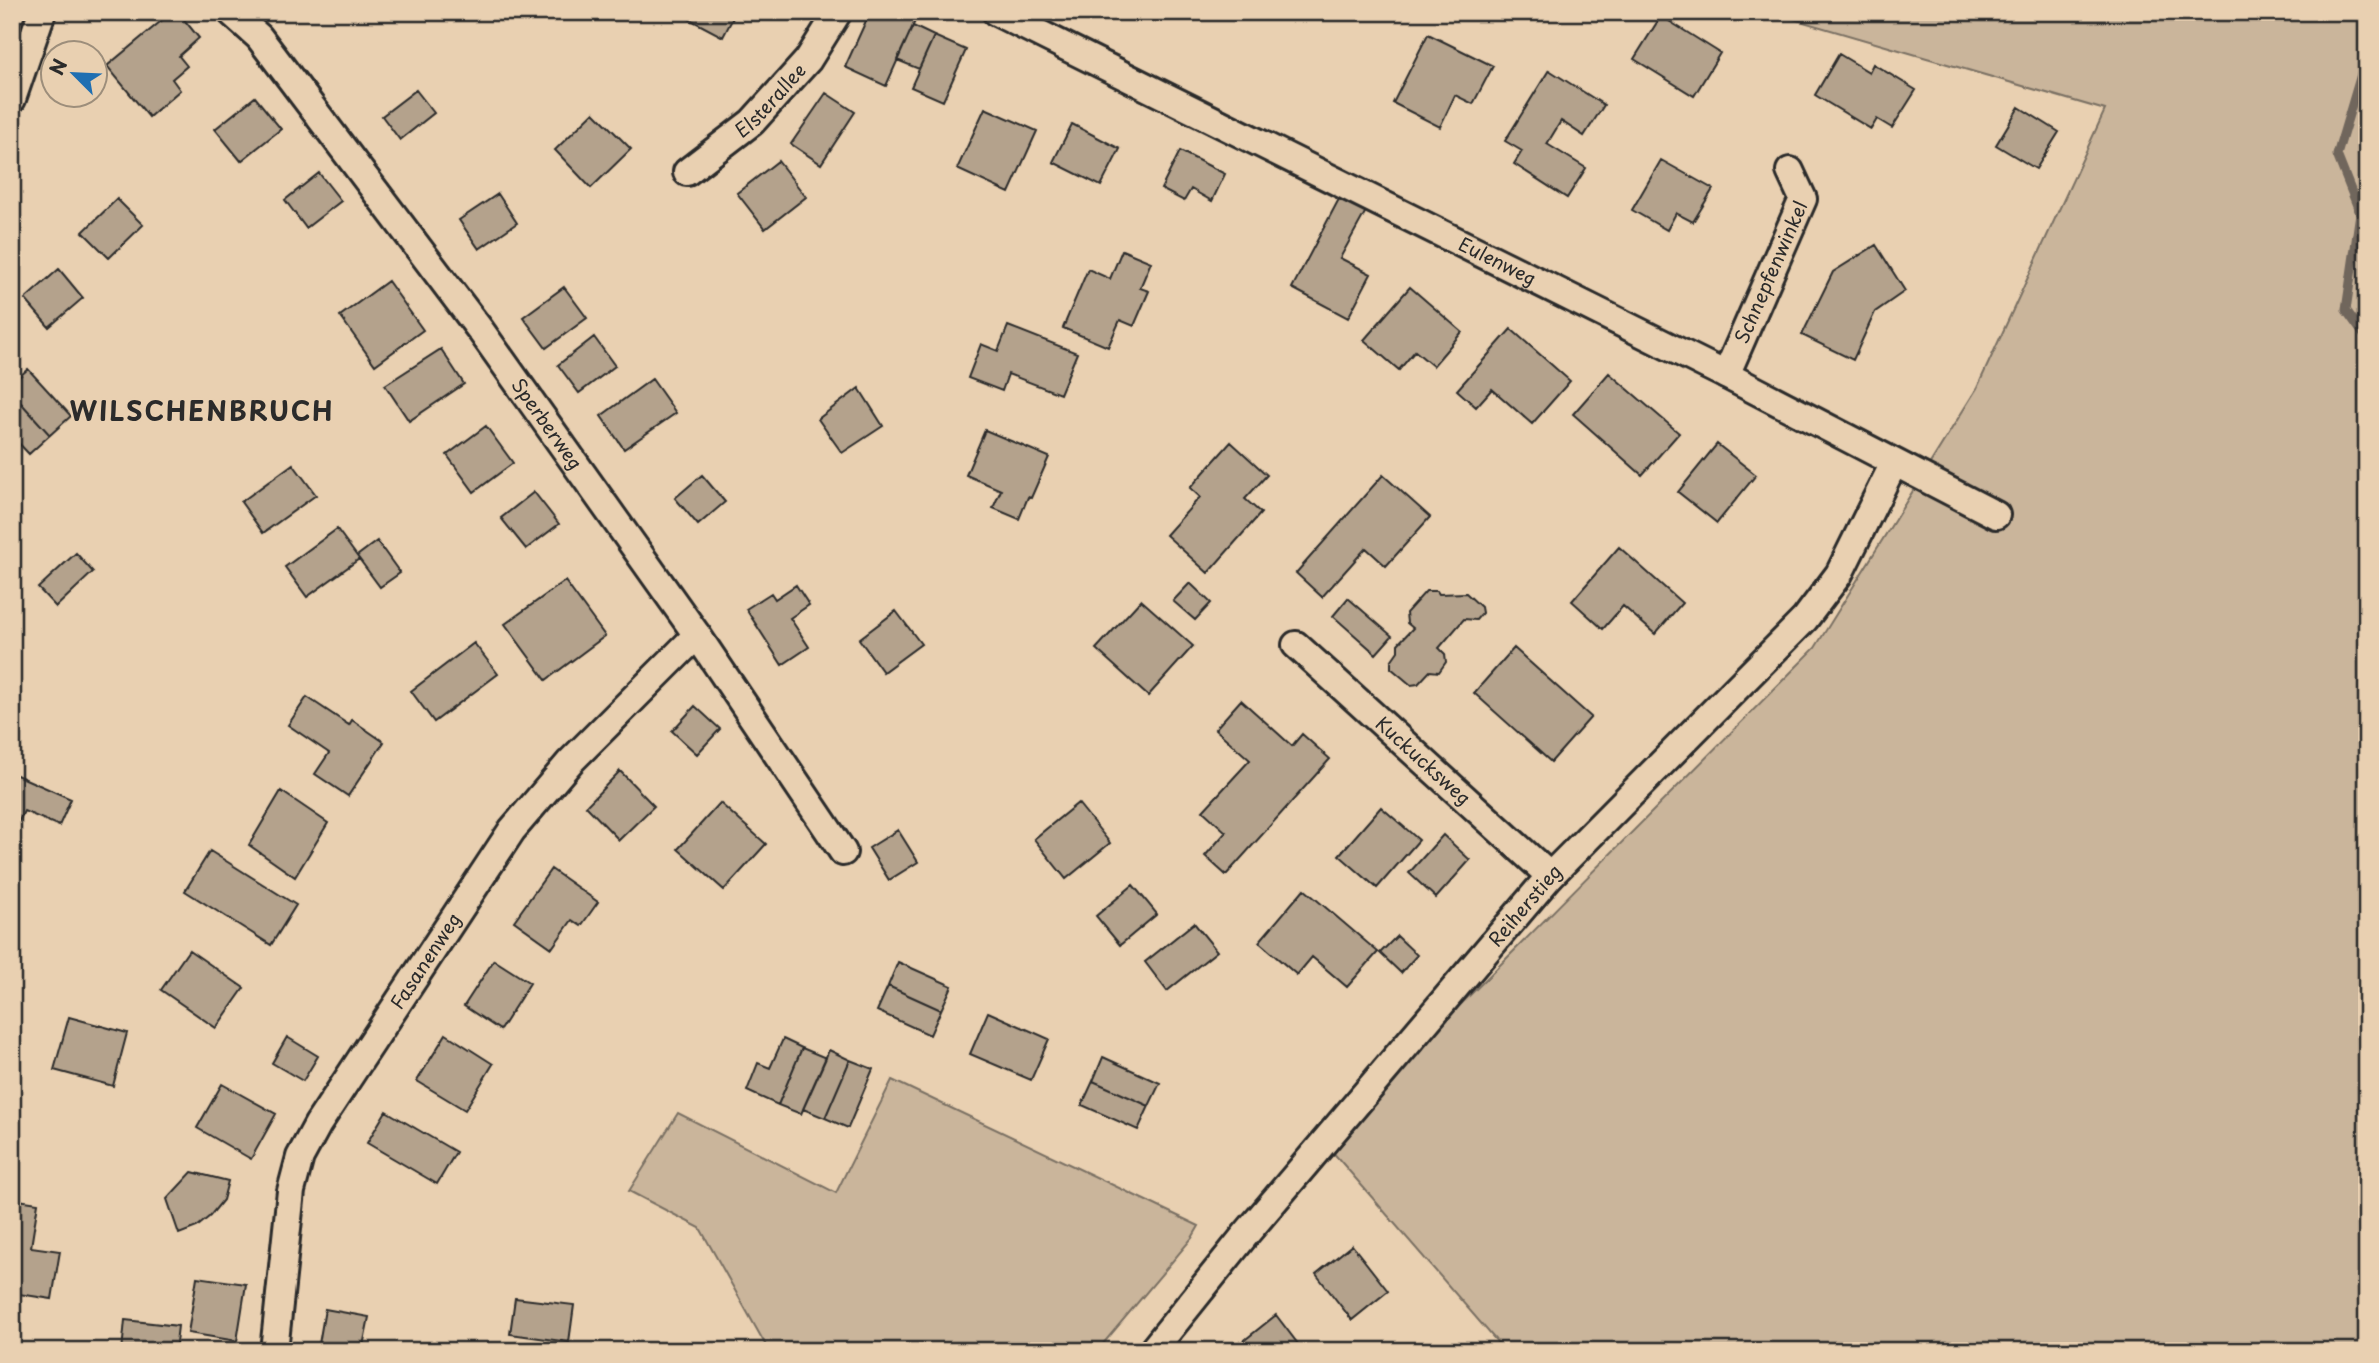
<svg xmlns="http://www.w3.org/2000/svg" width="2379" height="1363" viewBox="0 0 2379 1363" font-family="'Playpen Sans',sans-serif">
<rect width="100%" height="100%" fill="#e9d0b1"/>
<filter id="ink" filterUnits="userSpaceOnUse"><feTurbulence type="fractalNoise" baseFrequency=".0143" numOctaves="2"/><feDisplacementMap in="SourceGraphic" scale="14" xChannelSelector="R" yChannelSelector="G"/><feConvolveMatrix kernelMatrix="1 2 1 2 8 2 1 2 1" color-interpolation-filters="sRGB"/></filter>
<g filter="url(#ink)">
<path fill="#cab59b" stroke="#7a7063" stroke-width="2" d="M1769,12H2367V1351H1505L1324,1142L1815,648L1977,388L2105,110Z
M892,1080L1199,1226L1192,1238L1097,1351H769L700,1228L629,1191L678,1113L836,1193Z"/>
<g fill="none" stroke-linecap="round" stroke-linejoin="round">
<path stroke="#70665c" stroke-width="9" d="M2367,54L2337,155L2360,213L2346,310L2367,339"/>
</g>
<path fill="#b4a28c" stroke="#2b2b2b" stroke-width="2" d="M172,12H178L199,38L179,56L187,66L172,79L180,90L149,117L107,66Z
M676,12H736L723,37Z
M870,12H896L915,21L886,86L845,67Z
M1661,16L1720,53L1694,96L1634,59Z
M913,26L934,36L919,69L897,60Z
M1428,34L1493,66L1473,104L1455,95L1440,127L1393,103Z
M934,36L966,50L943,101L911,87Z
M1839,54L1869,72L1873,64L1916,90L1892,128L1877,119L1871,129L1815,95Z
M1549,70L1604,105L1584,136L1561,121L1547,144L1586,168L1567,198L1514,164L1522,151L1505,141Z
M416,90L434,113L400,140L382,116Z
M826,93L855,112L821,164L791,144Z
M255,97L281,129L241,161L215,129Z
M2019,107L2059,132L2036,169L1996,145Z
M985,108L1037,131L1009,193L957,169Z
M594,112L631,149L591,188L555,150Z
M1072,124L1120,149L1101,186L1053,162Z
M1180,151L1225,174L1212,201L1191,189L1184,201L1161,189Z
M1661,160L1713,189L1693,222L1676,213L1667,230L1632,210Z
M778,161L806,197L765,229L737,193Z
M319,173L341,201L306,228L285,200Z
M498,194L517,223L479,249L459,220Z
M1340,197L1366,211L1340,258L1371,274L1348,318L1292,288Z
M117,199L143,225L109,258L83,232Z
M1876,245L1905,291L1875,312L1853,360L1802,335L1833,272Z
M1122,250L1151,262L1140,288L1149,291L1134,326L1120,320L1108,347L1063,328L1088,269L1110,279Z
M59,269L83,298L49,327L25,299Z
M388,281L423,330L375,365L340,316Z
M564,287L587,318L546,348L523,317Z
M1410,287L1462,332L1433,366L1415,351L1399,370L1364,340Z
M1008,326L1077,353L1060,394L1008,374L1002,391L968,378L981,344L998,351Z
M1511,329L1570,381L1532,424L1492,389L1476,407L1457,390Z
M594,337L615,366L579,393L558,365Z
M441,349L464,384L409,421L385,385Z
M28,369L71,416L50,435L12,393V383Z
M1609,373L1679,433L1642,475L1573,414Z
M652,379L676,413L624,449L601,416Z
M859,388L883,426L842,453L818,419Z
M12,393L50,435L29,454L12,436Z
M486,426L513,463L474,492L447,455Z
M985,430L1049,457L1031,498L1028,497L1019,519L993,508L1001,490L966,475Z
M1231,442L1267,475L1245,499L1261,513L1208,573L1166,535L1200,497L1190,488Z
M1717,444L1756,475L1717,523L1678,492Z
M293,464L316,495L263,533L241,502Z
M702,475L725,502L698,525L675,498Z
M1383,475L1430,517L1386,566L1366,548L1322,597L1296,573Z
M534,492L559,524L526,549L501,518Z
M337,529L359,559L307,597L285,567Z
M377,541L400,573L380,587L357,556Z
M1619,547L1682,603L1655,634L1623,606L1603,629L1572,601Z
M76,553L93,572L56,607L38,588Z
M565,581L605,636L546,680L505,624Z
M1190,583L1211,603L1195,620L1173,601Z
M796,585L809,605L790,618L809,647L782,665L746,609L771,593L775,599Z
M1426,591H1437L1439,594L1466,593L1481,607L1482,613L1476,620L1464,619L1439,648L1445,654L1446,662L1439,672L1430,671L1418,684L1411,685L1391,668V661L1398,651V644L1413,628L1407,623L1406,613Z
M1348,598L1392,636L1376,654L1333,616Z
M1141,600L1193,646L1148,696L1096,649Z
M896,611L921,644L883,672L859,639Z
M474,643L498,674L434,722L411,691Z
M1514,648L1591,717L1551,762L1474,693Z
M307,697L349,725L352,720L384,742L348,796L315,774L329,753L288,725Z
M1241,700L1292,746L1302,734L1330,759L1226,875L1205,856L1226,832L1203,811L1250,760L1215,729Z
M695,706L720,729L697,754L672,731Z
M620,771L654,806L619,840L586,806Z
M12,773L71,799L59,826L24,811L12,835Z
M281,791L328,823L295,877L249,845Z
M720,803L766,844L724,890L678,849Z
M1078,803L1110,843L1066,879L1034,839Z
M1381,807L1419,840L1377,888L1339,855Z
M898,830L918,862L889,880L869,848Z
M1443,835L1470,860L1436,898L1409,873Z
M210,851L296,905L271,945L185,891Z
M551,869L598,902L581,926L572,920L552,948L514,921Z
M1133,885L1157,914L1120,945L1096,916Z
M1304,889L1378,952L1347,987L1312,957L1297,975L1259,942Z
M1194,923L1217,951L1167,991L1145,962Z
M1397,936L1417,955L1401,973L1380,953Z
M189,950L244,988L216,1028L161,990Z
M494,960L530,983L500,1030L464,1006Z
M898,962L952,986L941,1010L888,986Z
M888,986L941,1010L930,1035L877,1011Z
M988,1012L1049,1039L1031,1080L970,1054Z
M69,1017L127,1033L113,1086L54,1070Z
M446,1034L493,1064L465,1110L417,1081Z
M287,1037L318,1056L303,1081L272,1063Z
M783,1039L802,1048L778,1105L747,1091L758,1063L770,1068Z
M802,1048L826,1058L801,1114L778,1105Z
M829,1050L850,1060L825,1118L803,1109Z
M1103,1057L1160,1083L1149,1106L1093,1081Z
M850,1060L873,1069L848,1128L825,1118Z
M1093,1081L1149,1106L1138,1130L1082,1105Z
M222,1084L276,1114L251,1159L197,1128Z
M386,1111L456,1152L437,1184L367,1143Z
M192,1172L228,1181L223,1200L210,1216L197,1227L179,1234L167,1199Z
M12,1199L38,1203L31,1247L60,1251L52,1299L12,1293Z
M1352,1245L1388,1291L1352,1320L1316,1274Z
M197,1277L246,1284L237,1341L188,1333Z
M515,1298L574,1305L569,1342L510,1334Z
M325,1309L369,1317L362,1351L319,1344Z
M1276,1315L1301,1348L1298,1351H1231Z
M125,1320L178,1326L175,1351H122Z"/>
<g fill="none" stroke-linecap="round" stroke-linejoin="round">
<g stroke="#2b2b2b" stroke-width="32">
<g id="minor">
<path id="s1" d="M231,12L259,37L481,331L697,635L843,852"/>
<path id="s2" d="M996,12L1726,375L1996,515"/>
<path d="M12,99L42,12"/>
<path id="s3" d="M687,172L752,122L808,60L838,12"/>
<path id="s4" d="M1726,375L1803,199L1790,171"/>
<path id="s5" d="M1296,645L1550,876"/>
<path id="s6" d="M274,1351L291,1191L300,1157L318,1124L512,830L570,762L697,635"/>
<path id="s7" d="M1152,1351L1246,1234L1550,876L1805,619L1839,574L1894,463"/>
</g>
</g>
<use href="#minor" stroke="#e9d0b1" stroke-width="26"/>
</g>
</g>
<g text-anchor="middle" stroke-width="5" stroke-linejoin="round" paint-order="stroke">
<g font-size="19" fill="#2b2b2b" stroke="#e9d0b1">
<text dy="7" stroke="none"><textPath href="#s3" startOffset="110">Elsterallee</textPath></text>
<text dy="7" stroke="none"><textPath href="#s2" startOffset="560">Eulenweg</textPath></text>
<text dy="7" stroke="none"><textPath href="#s4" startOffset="112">Schnepfenwinkel</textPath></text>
<text dy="7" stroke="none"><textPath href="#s1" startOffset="520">Sperberweg</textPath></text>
<text dy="7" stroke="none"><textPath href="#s5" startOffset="172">Kuckucksweg</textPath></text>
<text dy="7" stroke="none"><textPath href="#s7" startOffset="581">Reiherstieg</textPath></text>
<text dy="7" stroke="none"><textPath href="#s6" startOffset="429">Fasanenweg</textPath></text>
</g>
<g font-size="26" font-weight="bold" letter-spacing="2" fill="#2b2b2b" stroke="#e9d0b1">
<text x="202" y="421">WILSCHENBRUCH</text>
</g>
</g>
<rect width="2379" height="1363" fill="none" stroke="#e9d0b1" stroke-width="42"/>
<rect x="21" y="21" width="2337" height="1321" fill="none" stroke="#2b2b2b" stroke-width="2.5" filter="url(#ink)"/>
<g transform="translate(74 74) rotate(294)"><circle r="33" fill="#e9d0b1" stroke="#9d8e7b" stroke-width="2"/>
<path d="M0-5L12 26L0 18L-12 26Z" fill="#1f6fb2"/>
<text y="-10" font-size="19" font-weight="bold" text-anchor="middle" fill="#2b2b2b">N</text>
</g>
</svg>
